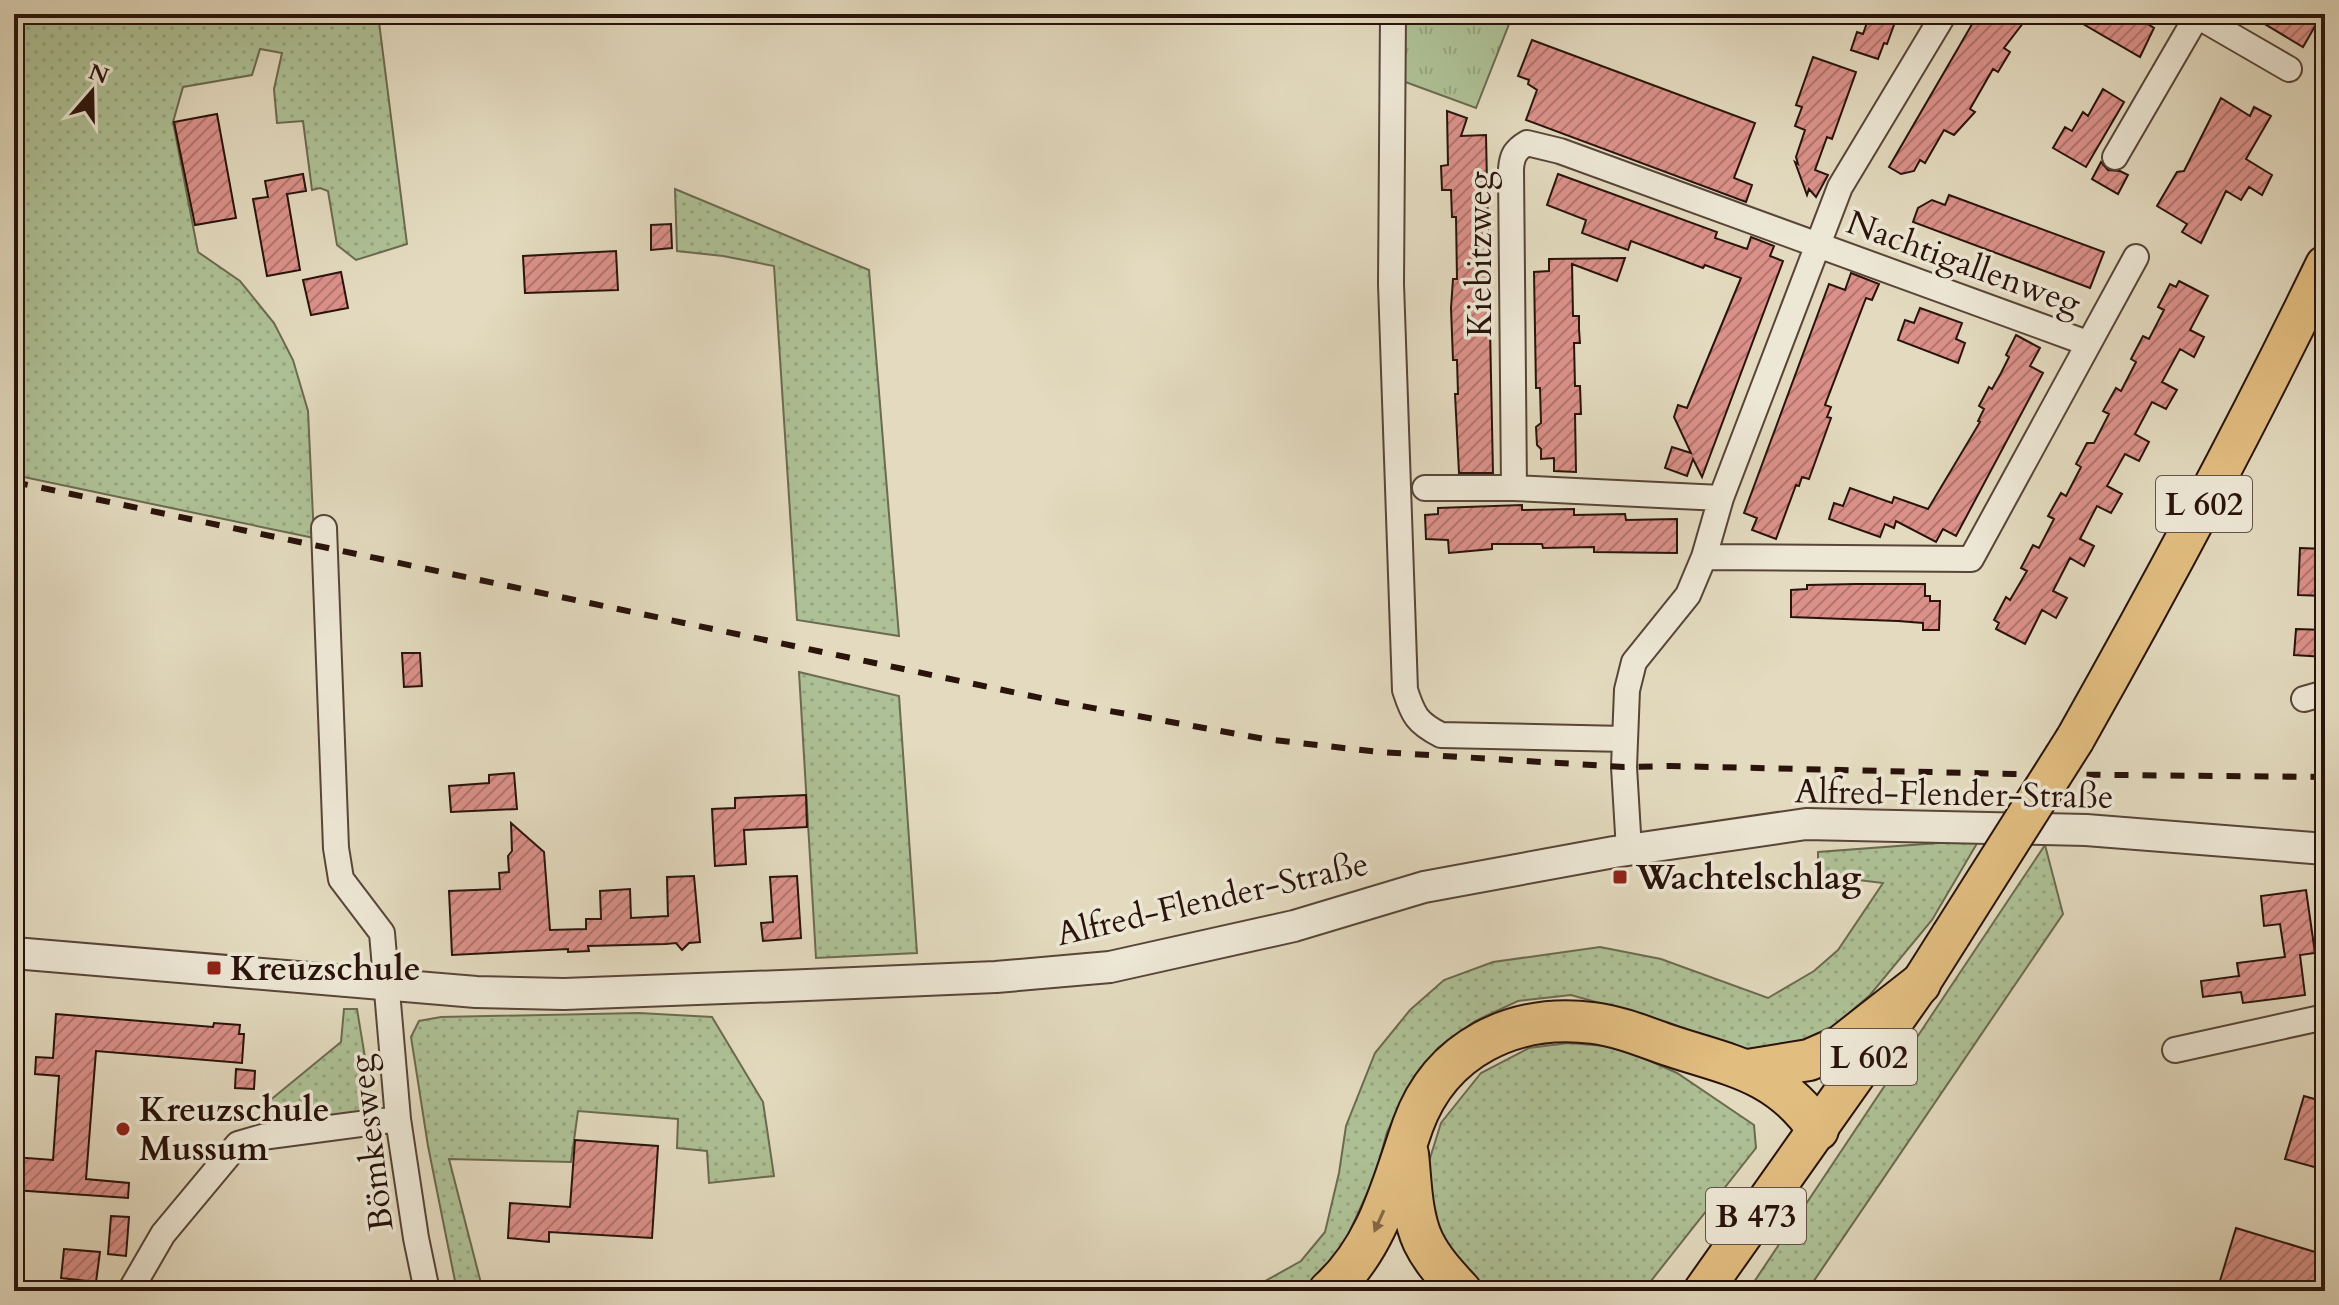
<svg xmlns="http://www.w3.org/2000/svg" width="2339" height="1305" viewBox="0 0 2339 1305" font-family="Cardo,serif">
<defs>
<pattern id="grass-dots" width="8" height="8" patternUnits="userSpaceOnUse" patternTransform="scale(2)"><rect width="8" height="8" fill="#aec196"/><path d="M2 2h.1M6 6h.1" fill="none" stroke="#96a580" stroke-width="1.8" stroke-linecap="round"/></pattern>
<pattern id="park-tufts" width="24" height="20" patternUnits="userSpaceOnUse" patternTransform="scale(2)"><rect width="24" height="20" fill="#aec196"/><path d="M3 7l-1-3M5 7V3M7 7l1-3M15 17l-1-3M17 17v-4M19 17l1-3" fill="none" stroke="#96a580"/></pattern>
<pattern id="building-hatch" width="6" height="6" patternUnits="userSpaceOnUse" patternTransform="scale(2)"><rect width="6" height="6" fill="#db918a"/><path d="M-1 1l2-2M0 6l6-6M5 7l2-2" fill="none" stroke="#b2756f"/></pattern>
</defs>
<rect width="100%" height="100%" fill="#e3dabf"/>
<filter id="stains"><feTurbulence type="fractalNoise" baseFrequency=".0025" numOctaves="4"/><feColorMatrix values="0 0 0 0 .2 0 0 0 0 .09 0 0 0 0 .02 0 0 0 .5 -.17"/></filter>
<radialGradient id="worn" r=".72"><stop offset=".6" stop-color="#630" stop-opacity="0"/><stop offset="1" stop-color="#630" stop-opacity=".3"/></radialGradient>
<path fill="url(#grass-dots)" stroke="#6c6a50" stroke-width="2" d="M14,14H378L407,244L356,260L337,245L328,191L320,188L312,190L303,121L277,123L274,89L282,53L260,49L252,75L183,87L173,122L198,252L240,281L274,323L293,360L308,411L314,538L14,475Z
M675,189L869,270L899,636L797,620L774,266L723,256L677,251Z
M799,672L899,696L917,953L816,958Z
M1979,840L1932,920L1870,995L1818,1040L1745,1053L1667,1022L1571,995L1518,1001L1475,1021L1438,1048L1409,1088L1387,1132L1375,1176L1343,1246L1317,1278L1301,1291H1016L1158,1281L1258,1285L1301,1261L1325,1232L1339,1173L1346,1126L1375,1053L1410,1010L1444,980L1493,962L1600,947L1661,959L1768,998L1814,971L1838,950L1883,883L1818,875V852Z
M2045,845L2063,914L1807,1291H1748Z
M344,1009H357L374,1112L281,1127L263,1106L341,1042Z
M639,1013L712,1017L763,1102L774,1176L709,1183L707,1151L677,1148L678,1119L578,1111L571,1162L449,1159L483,1291H457L428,1146L411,1037L419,1021L441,1017Z
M1568,1043L1619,1047L1677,1073L1754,1125L1756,1148L1643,1291H1491L1463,1271L1431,1216L1426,1171L1441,1123L1481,1073L1529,1048Z"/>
<path fill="url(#park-tufts)" stroke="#6c6a50" stroke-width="2" d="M1402,14H1513L1476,108L1400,80Z"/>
<path fill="url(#building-hatch)" stroke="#29130b" stroke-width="2" d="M1870,14H1898L1887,44L1884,43L1878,59L1851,50L1857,32L1863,34Z
M1978,14H2030L2004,48L2010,52L1998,72L1993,69L1970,109L1975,112L1954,135L1944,130L1925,163L1920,160L1914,171L1901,174L1889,167Z
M2066,14H2144L2141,20L2154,28L2140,57Z
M2248,14H2322L2303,47Z
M1532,40L1755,123L1734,178L1752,185L1746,202L1526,120L1537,90L1528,84L1529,80L1518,76Z
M1813,57L1856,72L1832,139L1827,137L1815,170L1828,175L1816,197L1809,189L1807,195L1795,162L1798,164L1796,157L1805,130L1795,126L1802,107L1796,105Z
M2103,89L2124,102L2086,167L2053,148L2065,127L2072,131L2083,112L2088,116Z
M2221,98L2250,116L2254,107L2271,116L2246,159L2272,175L2262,195L2249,187L2241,200L2226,191L2201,243L2182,232L2187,224L2157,206L2177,172L2184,171Z
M1447,111L1467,118L1461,136L1486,135L1493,473H1459L1455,394H1458L1457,360H1453L1451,308L1453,279H1457L1456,217H1452L1451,190H1442L1441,166L1448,165Z
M217,114L236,218L195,225L174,122Z
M2101,162L2108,170L2120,171L2128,175L2118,194L2092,179Z
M303,174L306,191L287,194L300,270L267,276L253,199L268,197L265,181Z
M1558,174L1717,232L1715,238L1747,249L1751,237L1774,246L1770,256L1783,261L1702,477L1693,459L1687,476L1665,468L1672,447L1691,453L1674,417L1678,405L1687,408L1741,278L1705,265L1703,268L1631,241L1628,250L1582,233L1586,220L1547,205Z
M1949,195L2104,252L2090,288L1913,222L1918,208L1932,200L1945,205Z
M671,224L672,248L651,250V225Z
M616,251L618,290L525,293L523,256Z
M1625,258L1617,281L1572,264L1573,316H1579V329L1580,343H1574L1575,386H1580L1581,414H1575L1576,472L1554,471V458L1541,459V449L1537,445L1536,427L1541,423L1540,388H1536L1534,272L1549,271V259Z
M341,272L348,308L311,315L303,280Z
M1851,273L1879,284L1872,300L1866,298L1825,405L1831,407L1827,417L1831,418L1809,479L1802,477L1799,486L1796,485L1776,539L1752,530L1757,518L1744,513L1829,284L1845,290Z
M2179,281L2208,296L2190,330L2204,337L2194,357L2180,349L2162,382L2177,390L2166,409L2152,402L2135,434L2149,442L2139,461L2125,454L2107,486L2122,494L2111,513L2097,506L2080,539L2094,546L2084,566L2070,558L2053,591L2067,598L2056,618L2042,610L2025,644L1996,629L1999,623L1994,620L2006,597L2010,600L2027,571L2021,568L2033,545L2039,548L2054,519L2048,516L2061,493L2066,496L2081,467L2076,464L2087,443H2094L2109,414L2103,411L2116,388L2121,391L2136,362L2131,359L2143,336L2149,339L2164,310L2158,307L2170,284L2176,287Z
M1920,308L1962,323L1956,339L1965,343L1958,363L1898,340L1905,320L1914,323Z
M2016,335L2040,348L2030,366L2043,373L1956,536L1943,529L1936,542L1896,521L1894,528L1885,524L1880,537L1829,519L1834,503L1843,506L1850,488L1892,503L1894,497L1928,509L1980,422L1978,421L1984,409L1979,406L1989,387L1992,389L2001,373L2009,357L2006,355Z
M1522,505V510L1574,509V515L1625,514L1626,520L1677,519V553L1594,552V547L1543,548L1542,544H1492V549L1449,553L1448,540L1426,539L1425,515L1438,514V508Z
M2300,548L2325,549V596L2298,595Z
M1856,584H1925V596H1930V601H1940L1939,630H1923V623L1898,621L1791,617V590L1807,589V585Z
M2296,629L2325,630V657L2294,655Z
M402,653H420L422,686L404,687Z
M514,773L517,809L451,812L449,786L489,783V775Z
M806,795L807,827L744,830L746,864L715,866L712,809L735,808V798Z
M511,823L544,852L550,930L586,929V919H601L600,891L630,889L631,918L668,916L667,877L694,876L700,942L689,943L682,950L676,943L666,944L588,946L589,951L568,952V949L452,955L449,891L500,889L499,873L509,872L508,856L512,851Z
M797,876L801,938L763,941L761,923L773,922L770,877Z
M2306,890L2315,953L2300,955L2305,995L2243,1003L2241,992L2203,997L2201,981L2239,976L2237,963L2285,957L2280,924L2264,926L2261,896Z
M56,1014L213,1027L214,1023L240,1025L239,1034H244L242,1063L96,1051L86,1179L129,1183L128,1198L14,1190V1157L53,1160L59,1076L35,1074L36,1057L53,1058Z
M236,1069L255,1071L254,1089L235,1088Z
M2304,1096L2325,1102V1170L2285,1159Z
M575,1140L658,1146L652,1238L549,1232V1242L508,1238L510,1203L570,1207Z
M111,1216L129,1217L126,1256L108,1254Z
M2236,1228L2325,1255V1291H2242L2219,1284Z
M64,1249L100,1252L96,1282L61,1278Z"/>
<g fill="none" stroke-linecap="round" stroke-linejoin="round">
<g stroke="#584538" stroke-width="28">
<path id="minor" d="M1393,14L1391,284L1405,690C1413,715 1417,723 1441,735L1625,739
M2194,14L2289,69
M2115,157L2197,16
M1425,488H1514L1721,498
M1514,488L1511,169C1512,156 1515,150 1527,143L1560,151L2087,343
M324,528L336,848L341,879L382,933L398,1119L416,1238L427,1291
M1704,557L1971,559L2136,257
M2304,699L2325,693
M1629,850L1624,767L1627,690L1634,662L1688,595L1704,557L1721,498L1840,187L1944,14
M2175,1050L2325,1017
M130,1291L163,1234L238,1144L262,1137L398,1119"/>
</g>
<g stroke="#584538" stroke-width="34">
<path id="tertiary" d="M14,953L476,992L564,994L807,985L996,977L1110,967L1294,926L1424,887L1614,852L1806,824L2086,830L2325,849"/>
</g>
<g stroke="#29130b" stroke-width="42">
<path id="primary" d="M2075,739C2163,583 2247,426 2325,265
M1703,1291L1920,984L1951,935"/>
</g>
<g stroke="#29130b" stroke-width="44">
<path id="trunk" d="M1748,1070L1809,1060L1841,1046L1920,984
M1408,1154C1411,1181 1411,1215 1423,1241C1432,1260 1447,1276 1461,1291
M1329,1291C1378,1247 1392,1185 1413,1125C1441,1048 1514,1013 1593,1023C1617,1026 1640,1035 1662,1043C1725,1065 1777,1069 1818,1130"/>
</g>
<use href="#minor" stroke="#ede7d5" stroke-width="24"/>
<use href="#tertiary" stroke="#ede7d5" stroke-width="30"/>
<use href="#primary" stroke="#e2bd80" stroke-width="38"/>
<use href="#trunk" stroke="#e2bd80" stroke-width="40"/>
<path stroke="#29130b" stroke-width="6" stroke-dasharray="14 14" stroke-linecap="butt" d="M14,482L1060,702L1265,739L1379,752L1624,767L1671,766L2013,774L2325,777"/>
<g stroke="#29130b" stroke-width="42" stroke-linecap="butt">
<path id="primary-bridge" d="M1951,935L2075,739"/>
</g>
<use href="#primary-bridge" stroke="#e2bd80" stroke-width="38"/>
</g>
<defs><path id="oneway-solid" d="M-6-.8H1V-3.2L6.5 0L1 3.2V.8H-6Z" transform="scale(2)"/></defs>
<use fill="#866846" href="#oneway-solid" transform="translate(1379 1221) rotate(114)"/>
<g fill="#8f2418" stroke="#ede7d5" stroke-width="3">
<rect x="1612" y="869" width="16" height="16" rx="4"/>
<rect x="206" y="960" width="16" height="16" rx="4"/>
<circle cx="123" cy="1129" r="8"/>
</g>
<g text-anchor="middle" stroke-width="7" stroke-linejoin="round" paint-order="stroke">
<g fill="#ede7d5" stroke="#645348" stroke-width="2">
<rect x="2156" y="476" width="96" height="56" rx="6"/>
<rect x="1821" y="1029" width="96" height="56" rx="6"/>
<rect x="1706" y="1188" width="100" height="56" rx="6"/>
</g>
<g font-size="32" font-weight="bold" fill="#29130b">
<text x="2204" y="515">L 602</text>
<text x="1869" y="1068">L 602</text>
<text x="1756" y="1227">B 473</text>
</g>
<g font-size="34" fill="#29130b" stroke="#ede7d5">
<text transform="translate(1479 254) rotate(-90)" y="12">Kiebitzweg</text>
<text transform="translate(1964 262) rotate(20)" y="12">Nachtigallenweg</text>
<text transform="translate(1954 793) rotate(1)" y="12">Alfred-Flender-Straße</text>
<text transform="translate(1212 898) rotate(-13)" y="12">Alfred-Flender-Straße</text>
<text transform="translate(370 1143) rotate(-97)" y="12">Bömkesweg</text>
</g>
<g font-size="34" font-weight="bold" fill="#29130b" stroke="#ede7d5" text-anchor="start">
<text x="1636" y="889">Wachtelschlag</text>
<text x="230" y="980">Kreuzschule</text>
<text x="139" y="1121">Kreuzschule<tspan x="139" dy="39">Mussum</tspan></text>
</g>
</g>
<rect width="2339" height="1305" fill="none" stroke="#e3dabf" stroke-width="48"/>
<rect x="16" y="16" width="2307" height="1273" fill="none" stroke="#29130b" stroke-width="4"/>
<rect x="24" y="24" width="2291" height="1257" fill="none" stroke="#29130b" stroke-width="2"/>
<g transform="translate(92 92) rotate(20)" stroke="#ede7d5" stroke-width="6" paint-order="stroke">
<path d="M0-6L14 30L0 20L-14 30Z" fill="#29130b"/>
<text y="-12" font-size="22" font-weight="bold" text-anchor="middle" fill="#29130b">N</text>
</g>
<rect width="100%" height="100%" filter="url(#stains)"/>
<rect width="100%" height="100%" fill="url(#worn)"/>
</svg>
